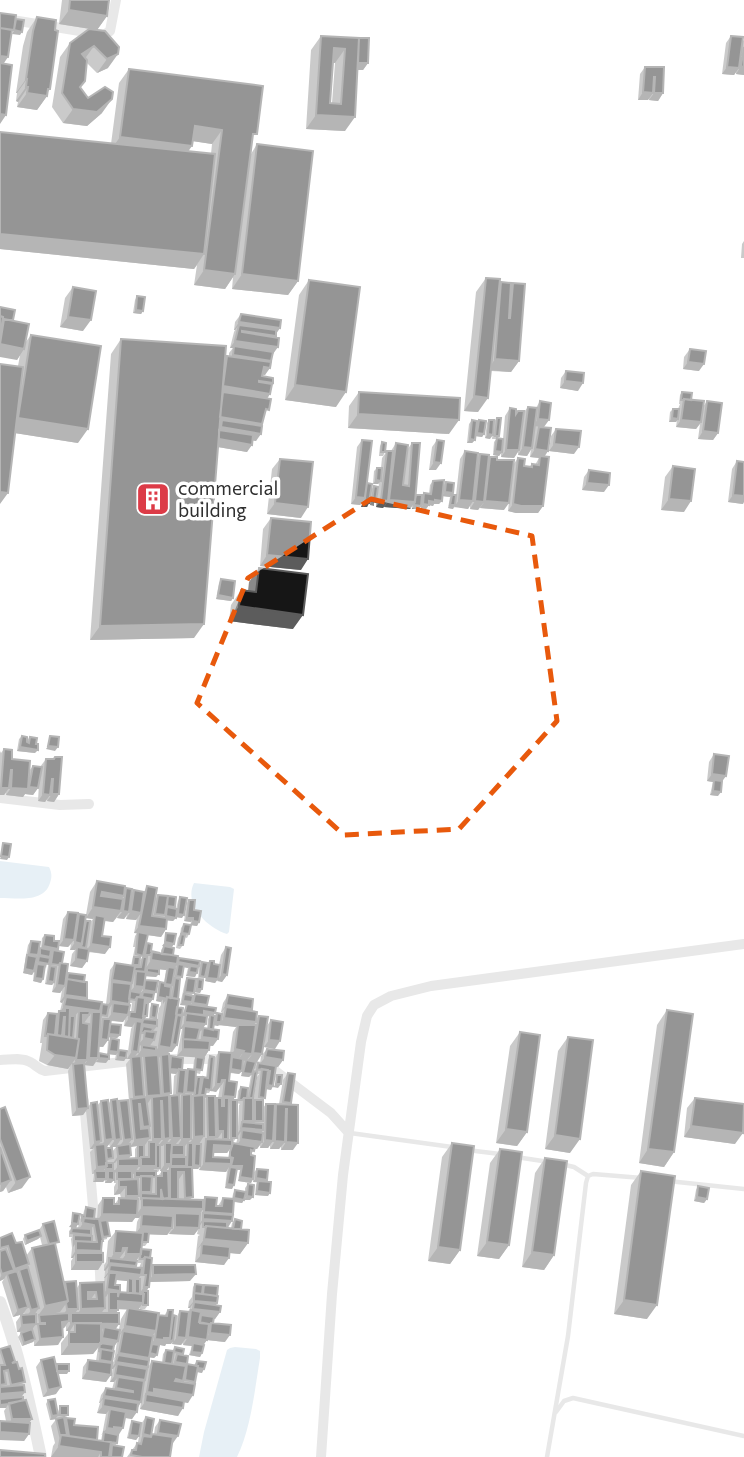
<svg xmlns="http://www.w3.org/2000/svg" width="744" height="1457" viewBox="0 0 744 1457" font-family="Commissioner,sans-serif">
<rect width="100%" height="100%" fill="#fff"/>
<path fill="#cbdeea" d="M0,861L49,867C52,873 52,877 50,883C44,903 17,898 0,898Z
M194,883L230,887L234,889L229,932L227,934C208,928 183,905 194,883Z
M235,1347L256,1349L260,1351V1358C255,1388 251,1429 237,1457H199L204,1432L227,1350L230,1348Z"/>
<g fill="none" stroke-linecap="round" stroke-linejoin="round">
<path stroke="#ccc" stroke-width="4.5" d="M350,1133L452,1147
M467,1150L500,1154
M516,1157L549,1162
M561,1164L574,1167L588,1176
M668,1181L744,1189
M556,1412L564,1401L573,1398L744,1436
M547,1457L568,1336L586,1183L588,1176L593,1174L642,1178"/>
<path stroke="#ccc" stroke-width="10" d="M0,18L104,35L110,31L116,0
M0,798L60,805L89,804
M171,1059H230L274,1070L331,1113L349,1133
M0,1060C9,1060 22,1057 30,1062C36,1065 38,1069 45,1071L139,1060
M84,1101L94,1218
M92,1318L100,1317L102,1313L99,1254
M321,1457L332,1294L343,1175L361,1042L367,1016L374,1005L391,996L431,986L744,944"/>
<path stroke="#ccc" stroke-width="12" d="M0,1302C19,1352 30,1405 41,1457"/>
</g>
<path fill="#8a8a8a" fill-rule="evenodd" d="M62,0H109L107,16L97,30L59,24Z
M37,17L47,93V96L37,110L17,107L18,102L16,101L17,93H16L23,46L27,32Z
M105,31L108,68L97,73L87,63L85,81L80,88L102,113L87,126L63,123L52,107L60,57L70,43Z
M321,36L368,63L363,70H358L345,131L306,129L311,50ZM333,63H335L332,103H330Z
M731,36L742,42L744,40V75L736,74V72L734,75L722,74L726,43Z
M645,67H664L663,93L658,101L649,100V98L648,100H638L640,74Z
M129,69L252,141L251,154L257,144L298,281L288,295L232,289L233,277L225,289L194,285L197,265L194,269L0,249V132L111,144L119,83ZM193,141L212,144L211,154L188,152Z
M744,241V258H741L742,244Z
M486,278L500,284L501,282L511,285L513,283L519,361L511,372L491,371L478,412L464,411L476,292Z
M309,280L336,407L285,400L299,295Z
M73,287L83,331L60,327L65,298Z
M137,296L143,311L141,314L133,313L135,300Z
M241,314L276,334L270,362L265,375L262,374V376L272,384L270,394L267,399L262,424L256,441L252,440L247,452L218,447L194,638L90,640L111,354L121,339L225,359L227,356H229V353L233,348H230L234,332L235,330H234L235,322Z
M13,320L25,343L31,335L78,443L15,433L18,366L20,355L17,360Z
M690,349L699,371L683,369L684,357Z
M566,371L578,391L560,388L561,378Z
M359,392L449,434L348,428L349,406Z
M682,392L691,400L703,407L707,401L718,433L713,440L698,439L700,424L696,429L676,427L677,420L676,422H669L670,412L673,409H678L680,404H679L680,395Z
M540,401L544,427L543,506L538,513H516L508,511L513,465L518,458L524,466H530L532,464L535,465L539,458L530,457L531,449L527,456L518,455V452L514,458L501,457V453L499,456L493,455L494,442L497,438L503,439L505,416L510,408L516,413L524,412L528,407L536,408Z
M497,418L499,436L496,439H492L494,421Z
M472,420L477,422L479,420L484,434L482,437L475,436V440L472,443H467L469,424Z
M489,420L490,439L485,438L487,423Z
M556,429L574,454L549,451L551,436Z
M362,440L369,503L367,507H361L362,503L360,505L351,504L357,447Z
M437,440L436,470H429L432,447Z
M382,442L385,452L383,456H379L380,446Z
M396,443L407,450L412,443L416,495L421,506L418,509H412V506L410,509L384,507L385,505L383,508L376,507L379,483L378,484H373L374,471L377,468H381L382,458L387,451H391Z
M465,451L478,457L480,454L489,459L490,457L497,460L504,510L480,508V507L478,510L470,509V505L468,509L454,506L453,509L448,508L450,497L442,496L439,504H434L433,506L429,505L426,509L421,508L422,497L424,493L429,494L430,485L433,481L444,485L446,482L453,493L452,495H456L460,459Z
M280,459L301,518L267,514L272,469Z
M737,461L743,504L728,502L732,469Z
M673,466L684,512L661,510L665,477Z
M589,470L604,492L582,490L584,477Z
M374,486V506L370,505L371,490Z
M271,518L301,570L260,566L263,529Z
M259,568L293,629L229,621L231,605L241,590L248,591L249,582Z
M221,579L233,598L231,601L216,599L219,583Z
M22,736L27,740L30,737L35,753L17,751L19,739Z
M4,749L12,759L29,771L33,766L40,767L46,759H53L55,757L59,794L54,802L47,801V799L45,802L38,801L39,783L38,788L33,795L25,794L23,797L6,795V793L4,795H0V751L1,753Z
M714,754L718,796L710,795L713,782L707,781L709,762Z
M97,881L124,891L126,888L131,894L134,890L144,892L147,886L155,900L158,895L175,907L174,909H176L178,901L180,897L182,918L176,917L173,921L167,920L166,929L161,937L147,935L145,946L147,943L151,951L161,953V950L164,946L178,959L198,967L195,977L186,976L188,968L184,967L180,980L177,1007L182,1016L186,1005H180L185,982L187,978L196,983L198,980L199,966L202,962L207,964L210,961L214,964L219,965L221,955L226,947L227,975L222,982L217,980L215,983L205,981L207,968L200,993L194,992L192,995L193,997L195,994L214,1016L217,1013H221L222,1012H221L223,1003L228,995L250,1011L256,1019L259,1016L257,1062L248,1061L252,1074L249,1077L241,1076L242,1071L239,1074L230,1073L229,1081L234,1100L237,1103L238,1091L241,1087L247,1098L251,1075L254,1071L255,1072V1067L258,1063L260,1064L261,1056L267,1049L283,1060L278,1067H275L273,1086L271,1090L266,1089L263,1100V1108L266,1104L275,1107L276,1104H279L283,1080L288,1073L291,1103L289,1105L293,1150H281V1146L279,1149H270V1145L268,1148H260V1145L257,1149H254L251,1155L253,1179L251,1183L238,1181L240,1170H237L232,1189L225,1188L227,1171L229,1166L226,1172L199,1170L200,1167L198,1169H192L191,1200H203L205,1197L218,1206L223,1198L232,1199L233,1194L235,1190L245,1192V1188L248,1184L250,1200H244L242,1203L234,1202L232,1215L228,1228H231L232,1223L235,1219L248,1243L240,1254L229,1253L224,1265L195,1262L198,1236L200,1235L197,1234L198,1230L194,1235L169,1234L170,1232L167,1235L148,1234V1242L145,1246H142L141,1249L151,1268L153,1265L190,1281L149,1282V1287L146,1291L148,1305L145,1309H140V1307L139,1309L164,1316L168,1310L176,1318L180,1311L188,1312L190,1308H188L189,1301L192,1297L193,1287L195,1284L203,1288L204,1285L217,1296V1303L216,1305L220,1312L215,1319H214L213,1323L225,1342L207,1340L203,1345L202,1353L200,1357L189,1355L192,1346L183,1345V1343L181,1345L172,1344V1342L171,1344H166L165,1346L160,1345L158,1347L157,1355L154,1358L149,1357L148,1360L147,1369L152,1361L162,1362L163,1354L166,1350L172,1351L175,1347L182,1355L187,1364L185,1367L187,1364L194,1365L197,1361L202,1373L197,1372L195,1382L188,1403L184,1402L178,1416L140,1409L141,1402L132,1419L125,1418L118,1436L117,1443L115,1446L122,1457H51L53,1446L55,1443L51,1426L57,1418V1416L56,1419L50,1420L46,1404L48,1400L58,1412L60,1406L68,1415L64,1419L65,1421L66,1418L74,1425L97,1440L101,1441L106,1414L97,1413L100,1403H99L101,1395L106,1388L112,1389L114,1382H110L113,1369H112L106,1382L82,1379L83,1367L88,1360L96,1361L98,1348L93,1354L61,1355V1343L70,1331H66V1326L64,1328L62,1329L58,1345L34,1346V1341L33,1342L22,1346L18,1337L21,1333L25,1332H17L16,1322L21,1315H25L24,1313L23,1314L13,1317L2,1282L4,1279L0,1281V1238L16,1243L26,1256L32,1248L42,1245L40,1237L38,1239L25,1245L23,1239L25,1235L39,1230L43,1224L56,1247L64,1284L65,1282L77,1288L80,1283L104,1284L105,1271L104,1270V1265L106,1262L108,1241L116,1231L136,1232L137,1222L139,1218H135L132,1222H107V1239L103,1240L102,1243L101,1251L100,1253L103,1262L98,1270H71V1261L73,1258H71L72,1248L71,1239L72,1237H69V1231L72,1228H78L80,1219L83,1215L84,1211L86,1207L94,1219H97L98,1205L103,1198L115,1204L119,1198H121L120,1194L114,1195V1187L116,1183H114V1175L115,1173H114V1180L111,1183H105V1179L103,1182H93L94,1174H92L90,1152L93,1149H90L86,1111L83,1115L72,1116L68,1071L71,1064L68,1069L47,1065L39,1061L42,1043H40L43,1020L48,1013L57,1014L60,1011L62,1003L60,1002L62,990L60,993L52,992L54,983L52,985L45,984L50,954L52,952H50L46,968L45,967L43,979L41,983L33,981L34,972L32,975L23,973L28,945L31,941L39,951L41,948L42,938L45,935L54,941L66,975L68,973L84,982L87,998L86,1000L101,1006L106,1004L110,970L115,963L131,966L135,947H133L135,936L137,933H134L137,918L136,920L126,919L127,915L124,919L117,918L118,916L113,922L104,921L102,936L105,954L88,952L87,961L82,968L70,966L72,954L75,950H70L71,944L68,947L59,946L63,919L68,912L77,918L79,914L86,915L90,892ZM86,918L93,919L90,922L86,921ZM145,948L143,957L140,960L139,967H138L140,959ZM159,969L166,970L164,983L160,982L158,986L156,1001L161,1002V1005L159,1008L157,1020H155L152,1004L150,1008L149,1019H145V1002L150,1003L156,992L145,981V976L156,977ZM129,1003H132L131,1012L128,1015V1005ZM207,1016H210L208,1019L207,1029L203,1028ZM125,1019L124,1026L132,1027L131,1029L127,1059H130L126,1064L129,1101L128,1102L119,1101L118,1103L111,1100L109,1103L101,1101L97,1106L91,1103L88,1107L84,1065L93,1066L96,1062L106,1063L99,1054V1047H103L108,1040L109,1037L117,1038L120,1035L110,1024L111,1021L123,1022ZM220,1024L219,1025L236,1027L233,1032L230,1053L219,1052L214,1059L210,1056L208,1060L206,1078L203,1077L200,1081L196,1078V1073L200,1074L204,1058L209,1050L210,1046H213L214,1025L218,1026ZM180,1029H182L177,1056L196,1057L194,1060L193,1069H188L186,1072L171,1056L169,1058L167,1054L169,1052H172ZM170,1073L176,1074L174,1076L173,1096H170L169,1098ZM257,1074H259L257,1077L253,1103ZM220,1087L218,1098L215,1101L207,1096L204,1100L206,1093H209L211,1090L216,1092ZM237,1103L240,1104L239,1105L238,1127L237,1129ZM237,1136H238L236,1144L233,1143ZM109,1144L110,1147H116L112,1152L105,1149V1147H107ZM137,1146L135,1149V1158L129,1159L131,1155V1147ZM230,1149L228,1158L213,1157L214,1153H227ZM169,1168L167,1171H162L158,1176H156V1172H158L160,1169V1171H166ZM178,1179H179V1199H178ZM138,1259V1263H141L139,1268H135L136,1261ZM116,1280L127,1281L126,1293L118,1294L115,1285ZM118,1309H127L121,1319L119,1329H116V1313ZM117,1342L114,1361L112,1363L114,1347Z
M189,900L199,922L197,926L190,925L191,922L184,921L187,903Z
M184,924L189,934L187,938L184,937L183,945L180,949L176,948L178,938L180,935L181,928Z
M667,1010L674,1152L664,1167L639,1163L657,1025Z
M271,1020L275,1049L264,1047L266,1027Z
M520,1032L527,1132L517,1146L496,1143L510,1046Z
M568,1037L570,1153L545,1149L558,1051Z
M111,1038L118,1051L126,1058L124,1061L115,1060L116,1054V1055L107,1054L108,1042Z
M695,1098L735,1144L684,1137L687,1108Z
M0,1109L22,1188L8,1193L6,1187L3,1191L0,1192Z
M452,1143L460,1250L450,1264L428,1261L442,1157Z
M500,1149L509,1245L499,1259L477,1256L490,1163Z
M545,1158L554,1255L544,1270L522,1267L535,1173Z
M257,1169L267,1180L265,1182L268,1196L255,1195L256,1185L257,1182H253L254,1172Z
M641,1171L647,1319L614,1314L631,1185Z
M698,1186L707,1199L704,1203L694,1201L696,1190Z
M0,1349L14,1363L23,1385L22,1397L29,1423V1434L24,1441L6,1421L4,1411L6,1408H0Z
M41,1360L56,1366L57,1364L67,1374H58L56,1394L43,1397L36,1367Z
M146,1417L152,1434H154L155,1427L160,1420L173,1443H172L170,1457H127L138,1442L140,1431L139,1436L136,1440L127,1438L130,1425L132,1421L141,1424Z"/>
<path fill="#5c5c5c" d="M69,10L107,16L97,30L59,24Z
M14,30L22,32L20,35L12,34Z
M94,46L84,60L82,54Z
M334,48L345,49L335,63L324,62Z
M118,54L108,68L97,73L107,59Z
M0,56L8,57L0,69Z
M356,63H368L363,70H351Z
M741,66L744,67V75L736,74Z
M727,67L739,68L734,75L722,74Z
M26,79H27L17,93H16Z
M26,87H28L18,102L16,101Z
M48,89H50L45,96H47L37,110L17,107L27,93Z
M643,92L653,93L648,100H638Z
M654,93H663L658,101L649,100Z
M112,99L102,113L87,126L63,123L73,109Z
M0,114L6,115L0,124Z
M316,115L355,117L345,131L306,129Z
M195,126L222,130L212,144L185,140Z
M120,137L192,146L182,160L110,151Z
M0,234L204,254L194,269L0,249Z
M204,270L235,274L225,289L194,285Z
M242,274L298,281L288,295L232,289Z
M136,310L143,311L141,314L133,313Z
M68,317L91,320L83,331L60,327Z
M239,322L280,328L270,343L237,338L239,325L235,330H234Z
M235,341L278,347L273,354L234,346L233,348H230Z
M0,344L24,349L17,360L0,357Z
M233,355L271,361L267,367L270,368L265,375L258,374L228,362Z
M495,359L519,361L511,372L488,370Z
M688,362L704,364L699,371L683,369Z
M565,381L583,383L578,391L560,388Z
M295,385L346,392L336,407L285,400Z
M223,386L270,394L265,401L222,394Z
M474,396L488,398L478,412L464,411Z
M358,414L459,420L449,434L348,428Z
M220,417L262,424L257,431L222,420L218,425Z
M18,418L88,429L78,443L8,432Z
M672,418L678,419L676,422H669Z
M538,419L549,420L544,427L533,426Z
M681,420L701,422L696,429L676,427Z
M221,427L261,434L256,441L218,435L219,431Z
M703,431L718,433L713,440L698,439Z
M477,433L484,434L482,437L475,436Z
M488,434L493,435L490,439L485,438Z
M217,439L252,445L247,452L212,446Z
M470,439L475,440L472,443H467Z
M554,444L579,447L574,454L549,451Z
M523,447L532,448L527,456L518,455Z
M535,449L548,451L543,459L540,456L539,458L530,457Z
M506,450H519L514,458L501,457Z
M495,451L502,452L499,456L493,455Z
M434,462L441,463L436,470H429Z
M376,480L381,481L378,484H373Z
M587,483L609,485L604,492L582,490Z
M0,492L8,493L0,504Z
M445,492L453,493L450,497L442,496Z
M733,495L744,496V502L743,504L728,502Z
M356,497L365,498L360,505L351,504Z
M669,499L691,501L684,512L661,510Z
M381,500L388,501L383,508L376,507Z
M389,500L415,502L410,509L384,507Z
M435,500L442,501L439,504H434L433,506L429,505L426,509L421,508L423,504Z
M459,500L473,501L468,509L454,507Z
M475,501L484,502L478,510L470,509Z
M485,501L509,503L504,510L480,508Z
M275,503L308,507L301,518L267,514Z
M364,503H369L367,507H361Z
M513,504L543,506L538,513H516L508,511Z
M414,505L421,506L418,509H412Z
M450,505H455L453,509L448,508Z
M267,555L308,559L301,570L260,566Z
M218,595L233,598L231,601L216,599Z
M239,606L303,615L293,629L229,621Z
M204,624L194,638L90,640L100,626Z
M48,746L58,747L55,751L46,749Z
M20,747L38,750L35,753L17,751Z
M712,774L726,776L721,783L714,780L713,782L707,781Z
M29,787L38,788L33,795L25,794L23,797L6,795L11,788L27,789Z
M0,788H9L4,795H0Z
M713,791L721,792L718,796L710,795Z
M43,794L50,795L45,802L38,801Z
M52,794H59L54,802L47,801Z
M1,856L9,857L7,860L0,859Z
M102,892L124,896L116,906L94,903Z
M93,907L121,911L113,922L95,919V915L93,919L86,918Z
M123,911L129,912L124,919L117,918Z
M131,911L141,913L136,920L126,919Z
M178,914L184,915L182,918L175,917Z
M166,916L176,918L173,921L163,920Z
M187,918H193L191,922L184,921Z
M193,921L199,922L197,926L190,925Z
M139,926L166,929L161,937L134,933Z
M64,939L74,940L68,947L59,946Z
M75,942L82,944L77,951V947L75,950H70Z
M165,942L174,944L172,947L162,946Z
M91,944L110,947L105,954L86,951Z
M43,946L58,949L55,953L41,949Z
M76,959L87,961L82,968L70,966Z
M151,960L178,962L199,966L197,969L190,966L188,968L177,966L178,964L172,971L168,967L166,970L146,968Z
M25,969L34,971L32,975L23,973Z
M147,972L159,974L156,977L144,976Z
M189,972L197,973L195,977L186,976Z
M222,974L227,975L222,982L217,981Z
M35,978L43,979L41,983L33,981Z
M207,978L218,979L215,983L205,981Z
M48,981L54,982L52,985L45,984Z
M57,985L65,986L60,993L52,992Z
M135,986L144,987L139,995L129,993Z
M197,989H202L200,993L194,992Z
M65,995L87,998L82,1006L66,997L62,1003L60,1002Z
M158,997L164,998L161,1002L156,1001Z
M142,998L153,999L150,1003L140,1002Z
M111,1001L129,1004L124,1011L113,1003L109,1009L105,1008Z
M183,1001L192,1002L189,1006L180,1005Z
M226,1005L252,1009L247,1016L226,1007L221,1012Z
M64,1006L100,1011L95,1019L92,1012L84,1023L78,1022L79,1011L75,1016L63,1014L65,1011V1008L61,1014H59Z
M204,1011L215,1013L213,1017L201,1015Z
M112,1013L128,1015L123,1022L107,1020Z
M143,1016H147L144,1020H143L138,1027L136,1021L132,1027L124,1026L129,1018Z
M224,1018L256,1022L251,1029L238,1025L236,1027L219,1025Z
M185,1022L206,1024L201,1031L184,1029V1026L182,1029H180Z
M216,1022H221L218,1026L213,1025Z
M142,1024L157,1026L154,1030L142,1028L143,1026L141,1028Z
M108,1033L120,1035L117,1038L106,1037Z
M202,1037L218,1039L213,1046L197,1044Z
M144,1038L154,1040L149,1047L138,1045Z
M101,1039L108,1040L103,1047L96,1046Z
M269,1040L280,1041L275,1049L264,1047Z
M172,1044L177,1045L172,1052H169L164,1058L161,1055L159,1058L144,1056L143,1057L137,1056L142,1049L156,1051L159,1046Z
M183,1049L209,1050L204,1058L177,1056Z
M235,1049L244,1051L239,1058L230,1057Z
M109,1051L118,1052L116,1055L107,1054Z
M132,1051L138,1052L133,1059L131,1057L130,1059H127Z
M243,1053L252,1054L246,1061L238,1060Z
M253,1053L262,1054L257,1062L248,1060Z
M55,1055L76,1058L68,1069L47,1065Z
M118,1057L126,1058L124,1061L115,1060Z
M265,1057L283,1060L278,1067L260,1064Z
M89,1058H98L93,1066L84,1065Z
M99,1058L109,1059L106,1063L96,1062Z
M76,1060H87L82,1067L73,1065Z
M170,1069L179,1070L176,1074L167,1073Z
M230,1069L242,1071L239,1074L228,1072Z
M243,1073L252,1074L249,1077L241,1076Z
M222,1080H225L216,1092L211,1091L216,1084Z
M276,1084H281L278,1088L273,1087Z
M268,1085L273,1086L271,1090L266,1089Z
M161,1095L156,1102L152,1097L148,1103L142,1104L147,1096Z
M223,1096L235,1097L231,1104V1100L228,1104L224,1098L220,1103H218Z
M88,1108L83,1115L72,1116L77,1109Z
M691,1126L743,1133L735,1144L684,1137Z
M241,1128L263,1130L258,1138L242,1130L238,1136H236Z
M506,1129L527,1132L517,1146L496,1143Z
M218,1131H223L218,1138H215L211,1144L206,1140L208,1137H213Z
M555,1135L580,1139L570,1153L545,1149Z
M204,1136L199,1144H189L194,1137Z
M150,1138L145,1145L130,1147L135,1140Z
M170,1138L165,1146V1143L163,1146H158L164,1139Z
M172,1138H181L175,1145H167Z
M113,1139L107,1147L100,1148L105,1140Z
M121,1139L116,1147H110L115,1140Z
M132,1139L127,1146L119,1147L124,1140Z
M153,1139H162L157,1146L149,1145Z
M182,1139H191L185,1146H177Z
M223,1139H228L223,1146H232L227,1153H209L214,1145H219Z
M241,1139L262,1142L257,1149L236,1147Z
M265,1140L273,1141L268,1148H260Z
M101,1141L96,1149L95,1145L93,1149H90L95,1142Z
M275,1141L285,1142L279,1149H270Z
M286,1142L298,1143L293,1150H281Z
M648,1149L674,1152L664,1167L639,1163Z
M131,1155L126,1162L118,1159L115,1163H113L118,1156Z
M171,1155H184L182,1158H169Z
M204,1163L231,1164L226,1172L199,1170Z
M165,1164H171L166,1171H160Z
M194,1165L200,1166L198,1169H192Z
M107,1166L102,1173L95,1171L92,1174L97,1167Z
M118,1166H139L134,1174L117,1173V1171L115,1173H113Z
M141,1166H156L151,1174H136Z
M231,1166H242L240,1170L229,1169Z
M178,1172H184L179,1179L173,1180Z
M30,1177L22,1188L8,1193L16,1182Z
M240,1177L253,1179L251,1183L238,1181Z
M256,1178L267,1180L264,1183L253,1182Z
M96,1179H106L103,1182H93Z
M108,1179L114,1180L111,1183H105Z
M11,1180L3,1191L0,1192L1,1184Z
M227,1184L234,1185L232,1189L225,1188Z
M119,1187H126L120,1194L114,1195Z
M257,1191L270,1193L268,1196L255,1195Z
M141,1192H151L146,1199L141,1193L134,1203L121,1204L126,1196H138Z
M247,1196L253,1197L250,1200H244Z
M697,1197L707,1199L704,1203L694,1201Z
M234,1198L244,1200L242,1203L231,1201Z
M142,1207L203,1209L196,1220L175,1213L171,1219L142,1214L139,1218H135L132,1222L97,1221L102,1214L136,1215Z
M204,1212L233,1214L228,1221H232L227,1229L203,1221L199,1227L198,1226L203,1219Z
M72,1223L78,1224L76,1228L69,1227Z
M83,1223L94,1225L89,1232L78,1231Z
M141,1226L172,1228L167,1235L136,1234Z
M175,1227L199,1228L194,1235L169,1234Z
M41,1236L38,1239L25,1245L27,1241Z
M204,1239L248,1243L240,1254L201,1250L202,1244L197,1250Z
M487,1242L509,1245L499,1259L477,1256Z
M438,1247L460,1250L450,1264L428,1261Z
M123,1248H127L119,1259V1264L126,1254H141L133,1265L136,1266L131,1274L110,1265L105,1271L104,1270L114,1253Z
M76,1250L101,1251L96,1258L76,1253L73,1258H71Z
M532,1252L554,1255L544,1270L522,1267Z
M201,1255L229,1258L224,1265L195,1262Z
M76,1262H103L98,1270H71Z
M29,1264L23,1272L19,1270L16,1274H7L4,1279L0,1281V1278L2,1274L14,1270L15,1269Z
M109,1271L141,1275L136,1282L135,1279L133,1282L128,1278L127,1281L108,1279L109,1273L105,1278H104Z
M196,1274L190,1281L148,1282L153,1275Z
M144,1287H149L144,1295L143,1291L141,1294H139Z
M107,1289L120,1291L115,1298L109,1292L106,1297L102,1296Z
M88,1292H96L91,1299L82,1300Z
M624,1300L657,1305L647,1319L614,1314Z
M68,1301L60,1312L39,1317V1315L37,1317L45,1306Z
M118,1301L143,1303L138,1310L113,1309Z
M194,1301L217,1303L212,1311L194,1302L190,1308H188Z
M28,1307L23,1314L13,1317L18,1310Z
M39,1308L34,1315L26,1318L31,1310Z
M105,1308L100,1315L76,1316L81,1309Z
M67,1309H78L73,1316L71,1313L68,1316L62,1317Z
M193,1309L220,1312L215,1319L200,1318L191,1312Z
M109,1310H118L113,1318H104Z
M69,1321L64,1328L57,1329L62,1322Z
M71,1323H75L70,1331H66Z
M75,1323L119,1324L114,1332L104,1327L101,1331Z
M36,1324L31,1331L17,1332L22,1325Z
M125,1326L156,1331L148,1342L123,1331L118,1337Z
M210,1333L230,1335L225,1342L207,1340L202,1347L193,1343L192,1346L183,1345L188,1337L205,1340Z
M63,1337L58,1345L34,1346L40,1339Z
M177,1337L186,1338L181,1345L172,1344Z
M102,1338L118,1341L113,1348L100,1345L93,1354L61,1355L69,1344H99Z
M164,1338H170L173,1341L171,1344H166L165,1346L160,1345L159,1347L151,1344L155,1339Z
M35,1339L33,1342L22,1346L24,1343Z
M192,1352L202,1353L200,1357L189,1355Z
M119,1353L149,1358L144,1365L118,1355L113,1360Z
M150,1353L157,1355L154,1358L147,1357Z
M116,1362L148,1367L143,1374L117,1364L113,1369H111Z
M175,1362L187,1364L184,1368L173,1366Z
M196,1367L204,1369L202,1373L193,1371Z
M57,1371H69L67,1374H55Z
M87,1371L111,1375L106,1382L82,1379Z
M115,1375L145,1380L140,1387L118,1377L114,1382H110Z
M61,1387L56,1394L43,1397L48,1390Z
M154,1389L193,1395L188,1403L151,1396L146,1394L142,1399L147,1392Z
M25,1392L20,1399L0,1401V1394Z
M104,1396L141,1402L136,1410L104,1398L99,1403Z
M145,1402L183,1408L178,1416L140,1409Z
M8,1404L6,1408H0V1405Z
M103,1406L137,1412L132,1419L109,1415L110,1409L106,1414L97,1413Z
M58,1415L56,1419L50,1420L52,1416Z
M12,1419H32L27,1426H7Z
M114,1427L123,1428L118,1436L104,1432L101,1435L107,1428Z
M0,1432L29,1434L24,1441L0,1440Z
M158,1433L178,1436L173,1443L153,1440Z
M130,1435L139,1436L136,1440L127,1438Z
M59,1446L101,1452L98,1457H51Z"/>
<path fill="#161616" stroke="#5c5c5c" stroke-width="2" fill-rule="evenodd" d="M70,0H109L107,16L69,10Z
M0,13L16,15L14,30L0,28Z
M37,17L56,20L55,30L58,31L50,89H48L47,96L27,93L28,87H26L27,79H26L33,31Z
M16,19L24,20L22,32L14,30Z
M0,28L12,30L8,57L0,56Z
M89,29L105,31L119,47L118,54L107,59L94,46L82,54L87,60L85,81L80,87L88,98L105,87L113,92L112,99L97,112L73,109L62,93L70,43Z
M321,36L359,38L355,117L316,115ZM334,48L345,49L341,104L330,103Z
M731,36L743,37L739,68L727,67Z
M359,38H369L368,63H358Z
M744,47V67L741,66Z
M0,63L12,65L6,115L0,114Z
M645,67H664L663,93H654L655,77H654L653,93L643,92Z
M129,69L263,86L257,134H253L235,274L204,270L222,130L195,126L192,146L120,137Z
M0,132L215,154L204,254L0,234Z
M257,144L313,151L298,281L242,274Z
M486,278L500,279L488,398L474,396Z
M309,280L360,287L346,392L295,385Z
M501,282L511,283L509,318H510L513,283L525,284L519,361L495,359Z
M73,287L96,291L91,320L68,317Z
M137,296L145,297L143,311L136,310Z
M0,307L15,310L13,320H3V317L0,316Z
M241,314L281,320L280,328L239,322Z
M0,316L3,317L0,338Z
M4,319L29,324L24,349L0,344Z
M239,325L276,330V336L242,331V332L279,338L278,347L235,341Z
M31,335L101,346L88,429L18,418Z
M121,339L226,346L204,624L100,626Z
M234,346L273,352L271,361L233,355Z
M690,349L706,351L704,364L688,362Z
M227,356L271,362L270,368L264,367L262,376L273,378V383L259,381V382L272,384L270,394L223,386Z
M0,364L23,367L8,493L0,492Z
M566,371L584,373L583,383L565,381Z
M223,392L271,399L269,410L266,409L262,424L220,417Z
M359,392L460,398L459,420L358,414Z
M682,392L692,393L691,400L684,399V400H681Z
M684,399L704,401L701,422L681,420Z
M540,401L551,403L549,420L538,419Z
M707,401L722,403L718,433L703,431Z
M528,407L537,408L532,448L523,447Z
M510,408L516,409V414L518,411H524L519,450H506Z
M673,409H679L678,419L672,418Z
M497,418H501L499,436H495Z
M222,420L262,426L261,434L221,427Z
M472,420L477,421L475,440L470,439Z
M479,420L486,421L484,434L477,433Z
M489,420H494L493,435L488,434Z
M539,427L551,428L548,451L535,449Z
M556,429L581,431L579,447L554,444Z
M219,430L253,435L252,445L219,439Z
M497,438L503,439L502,452L495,451Z
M362,440L372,441L365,498L356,497Z
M437,440L444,441L441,463L434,462Z
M382,442L386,443L385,452H381Z
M396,443L408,445L403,485L409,486L412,443H420L415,502L389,500Z
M387,451H393L388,501L381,500Z
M465,451L478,453L473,501L459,500Z
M480,454L489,455L484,502L475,501Z
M540,456L549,457L543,506H521L513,504L518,458L525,459L524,466L532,467V464L539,465Z
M490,457H497V460H514L509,503L485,501Z
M280,459L313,462L308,507L275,503Z
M737,461L744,462V496L733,495Z
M673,466L695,469L691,501L669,499Z
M377,468H382L381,481L376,480Z
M589,470L610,473L609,485L587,483Z
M444,480L442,501L435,500V502L429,501V505L423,504L424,493L431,494L433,481Z
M446,482L454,483L453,493L445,492Z
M367,483L372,484L369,503H364Z
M374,486L378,487L376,502L372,501Z
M416,495H422L421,506L414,505Z
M452,495H456L455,505H450Z
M271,518L311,522L308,559L267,555Z
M259,568L308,574L303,615L239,606L241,590L256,592Z
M221,579L235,581L233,598L218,595Z
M22,736L27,737V742L29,743L30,737L37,738L36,744H38V750L20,747Z
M50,736L59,737L58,747L48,746Z
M4,749L12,750V759L30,761L28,789L11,788L12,770H11L9,788H1Z
M714,754L729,756L726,776L712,774Z
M55,757H62L59,794H52L53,779H52L50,795L43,794L46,759H54Z
M33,766L42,767L38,788L29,787Z
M714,780L722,781L721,792L713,791Z
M3,843L11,844L9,857L1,856Z
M97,881L125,886L124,896L102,892L101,896L123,899L121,911L93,907Z
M147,886L157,888L152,916L167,918L166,929L139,926Z
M126,888L132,889L129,912L123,911Z
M134,890L144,892L141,913L131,911Z
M158,895L168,896L165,915L155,914Z
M168,896L176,897L175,907L167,906Z
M180,897L187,898L184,915L178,914Z
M189,900H195L194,910L201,911L199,922L193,921V918H187Z
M167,907L177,909L176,918L166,916Z
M68,912L78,913L74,940L64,939Z
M79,914L86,915L82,944L75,942Z
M95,915L105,917L102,936L111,937L110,947L91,944Z
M86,921H90L86,948L81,947Z
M184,924L191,925L189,934L182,933Z
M138,932L148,934L143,956L136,954Z
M166,933L176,934L174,944L165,942Z
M181,934L185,935L183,945H179Z
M45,935L54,936V941H59L58,949L43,946Z
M31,941L40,942L38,955L29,954Z
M147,943L152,944L151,951L160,953L152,952L150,955H145Z
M164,946L174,948L173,955L162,954Z
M77,947L89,949L87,961L76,959Z
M226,947L231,948L227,975L222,974Z
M40,948L51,950L50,957L40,955Z
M53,950L64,952L62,963H60L59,965L51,964Z
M152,952L178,956L177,964L151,960Z
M27,955L37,957L34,971L25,969Z
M39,956L50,958L49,964L38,962Z
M134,957H140L139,965H133Z
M143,957H147L145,972L136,971V973L134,972L135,967H141Z
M179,958L200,961L199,966L178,962Z
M210,961H214V964L220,965L218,979L207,978Z
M202,962L208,963L205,977L200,976Z
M60,963L68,964L65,986L57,985Z
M115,963L135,966L132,983L112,980Z
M37,964L45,965L43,979L35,978Z
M178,964L184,965L182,977L176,976Z
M50,966L56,967L54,982L48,981Z
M190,966L198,967L197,973L189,972Z
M168,967L175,968L172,985L165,984Z
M147,968L159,969V974L147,972Z
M136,971L146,972L144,987L135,986Z
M68,973L85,975L84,982L67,979Z
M175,978L180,979L178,999L172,998Z
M187,978L196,979L194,993L185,992Z
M67,979L87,982V998L65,995Z
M198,979L203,980L202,989H197Z
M145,980L158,981L156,992L144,990Z
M112,982L131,984L129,1004L111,1001Z
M160,982L165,983V986L171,987L170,998L167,997L164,1001V998L158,997Z
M130,991L141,993L140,997H137L135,1000L129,999Z
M143,992L154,993L153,999L142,997Z
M184,994L193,996L192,1002L183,1001Z
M195,994L209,996L207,1005L193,1003Z
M228,995L253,999L252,1009L226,1005Z
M66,997L102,1002L100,1011L64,1006Z
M137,997L145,998L143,1020L129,1018L130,1012H135Z
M167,997L179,999L171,1048L159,1046Z
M113,1003L130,1005L128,1015L112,1013Z
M145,1003H148L147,1016H143Z
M102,1004L109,1005L107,1016L101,1015Z
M152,1004L158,1005L156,1018L151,1017Z
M187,1004L216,1008L215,1013L204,1011V1015L186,1013V1015H184Z
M177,1007L183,1008L182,1015L176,1014Z
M226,1007L257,1012L256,1022L224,1018Z
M65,1008H70L69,1037L64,1036L65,1017H64L62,1036L57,1035L59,1011H65Z
M667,1010L693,1014L674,1152L648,1149Z
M79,1011H90L89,1015H83V1023L89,1024L87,1060H76L79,1039L77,1038Z
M92,1012H101L98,1058H89Z
M48,1013L57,1014L55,1035L48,1034L47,1036H45Z
M186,1013L207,1016L206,1024L185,1022Z
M217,1013L222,1014L221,1022H216Z
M177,1015L182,1016L177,1045L172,1044Z
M210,1015L215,1016L213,1030L209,1029Z
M70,1016H75L73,1038L69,1037Z
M259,1016L268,1017L262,1054L253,1053Z
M103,1019H111L108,1040L101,1039Z
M143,1019L157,1020V1026L142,1024Z
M271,1020L283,1022L280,1041L269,1040Z
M136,1021L142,1022L138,1052L132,1051Z
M110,1024L121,1025L120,1035L109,1034Z
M238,1025H256L252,1054L243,1053L244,1051L235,1049Z
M143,1026L153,1028L152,1032L145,1031L143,1033H141Z
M184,1026L200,1028L197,1040L183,1039V1041Z
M203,1028L219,1030L218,1039L202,1037Z
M145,1031L156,1032L154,1040L144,1038Z
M520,1032L540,1035L527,1132L506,1129Z
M48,1034L79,1039L76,1058L55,1055L47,1050Z
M568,1037L593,1040L580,1139L555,1135Z
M111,1038L119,1040L118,1052L109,1051Z
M183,1039L210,1041L209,1050L183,1049Z
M142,1045L156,1047V1051L142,1049Z
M267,1049L284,1051L283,1060L265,1057Z
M119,1050L127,1051L126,1058L118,1057Z
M219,1052L232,1053L229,1081L237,1082L235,1097L223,1096L225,1080H222L221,1084H216Z
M99,1053L109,1055V1059L99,1058Z
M169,1054L171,1093L163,1094L161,1055Z
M158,1055L161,1095L147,1096L144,1056Z
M141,1056L144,1096L134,1097L131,1057Z
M171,1056L183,1058L182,1070L170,1069Z
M210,1056L214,1057L211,1090L206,1089L205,1097H204V1095H200L203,1077L208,1078Z
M196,1057L204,1058L202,1070L195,1069Z
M232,1057L243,1059L242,1071L231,1069Z
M246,1060L256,1062L252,1074L243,1073Z
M84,1063L88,1108L77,1109L73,1064Z
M258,1063L276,1066L273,1086L268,1085L270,1071L262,1069L257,1070Z
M179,1069L186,1070L184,1094L177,1093Z
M188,1069L196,1070L195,1093L186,1092Z
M262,1069L268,1070L265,1098L259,1097Z
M254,1071L257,1072L253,1098H249Z
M288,1073L295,1074L291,1103L283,1102Z
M277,1075H282L281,1084H276Z
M197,1077H201L199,1095L194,1096Z
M241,1087L248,1088L247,1098H244L242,1100H239Z
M191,1094V1139H182V1095Z
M169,1095L170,1138L164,1139L162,1101H161L162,1139H153L152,1097Z
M179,1095L181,1138H172L170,1096Z
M204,1095V1136L194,1137L193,1096Z
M207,1096H215L216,1137H208Z
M146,1097L150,1126L143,1127L140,1104H139L141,1129L149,1128L150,1138L135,1140L131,1099Z
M217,1098H222V1106H224V1098H229L228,1139H223V1131H218Z
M244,1098H253V1121H243Z
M695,1098L744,1104L743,1133L691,1126Z
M117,1099L121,1139L115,1140L111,1100Z
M108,1100L113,1139L105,1140L101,1101Z
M128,1100L132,1139L124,1140L119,1101Z
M231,1100H237V1138H231Z
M255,1100H263V1121H255Z
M97,1102L101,1141L95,1142L91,1103Z
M266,1104H275L273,1141L265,1140Z
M276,1104L298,1105V1143L286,1142L287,1109H286L285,1142L275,1141Z
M5,1107L30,1177L16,1182L0,1139V1109Z
M242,1122L263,1124V1130L241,1128Z
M242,1130L263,1133L262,1142L241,1139Z
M206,1139L232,1140V1146L214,1145L213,1157L231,1158V1164L204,1163Z
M149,1142H156V1166H141V1157H149Z
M165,1143H172L171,1164H165Z
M188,1143H193V1167H187Z
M233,1143L255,1147L254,1151L251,1150V1155L255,1156L253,1179L240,1177L242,1166H231L233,1158L230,1157V1152Z
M452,1143L474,1146L460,1250L438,1247Z
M105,1144L107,1166L97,1167L95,1145Z
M130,1144L131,1155L118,1156L117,1146Z
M195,1144H201L200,1166L194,1165Z
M138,1145H144V1157L138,1158Z
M156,1145H160V1168H155V1166H156Z
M172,1145H184V1155H171Z
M0,1147L11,1180L1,1184L0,1182Z
M106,1148H112L113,1158L107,1159Z
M500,1149L522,1152L509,1245L487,1242Z
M171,1157H186V1166H171Z
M139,1158V1166H118V1159Z
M545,1158L567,1161L554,1255L532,1252Z
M106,1163H113V1169H106Z
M170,1167H192L193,1197L185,1198L184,1172H178V1199H170Z
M230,1167L237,1168L234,1185L227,1184Z
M257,1169L268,1170L267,1180L256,1178Z
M95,1171H106V1179H96Z
M108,1171H114V1180L108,1179Z
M117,1171H132V1179H117Z
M135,1171H156V1177L141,1176V1177H135Z
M162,1171H168L169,1198L163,1199L161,1189V1199L142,1198L141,1200V1193L156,1194V1176H162Z
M641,1171L675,1176L657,1305L624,1300Z
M141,1176H152L151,1192H141Z
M138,1179L139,1196H126V1187H119V1180Z
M258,1181L271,1182L270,1193L257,1191Z
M248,1184L254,1185L253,1197L247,1196Z
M698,1186L709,1188L707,1199L697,1197Z
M235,1190L246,1192L244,1200L234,1198Z
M205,1197L217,1198L216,1206H222L223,1198L234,1199L233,1214L204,1212Z
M103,1198H114V1204H119V1198L138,1199L137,1215L102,1214Z
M142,1198L203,1200V1209L142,1207Z
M86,1207L95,1209L94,1219L84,1218L82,1220V1215L85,1216Z
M73,1213L80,1214L78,1224L72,1223Z
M175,1213L200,1214L199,1228L175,1227Z
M203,1213L233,1215L232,1221L203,1219Z
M142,1214L173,1216L172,1228L141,1226Z
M84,1218L99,1219L103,1241H102L101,1251L76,1250V1241L97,1242L94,1225L83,1223Z
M235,1219L242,1221L241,1229H233Z
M107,1220L110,1236L103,1237L100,1221Z
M54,1221L59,1242L49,1244L43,1224Z
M203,1221L227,1222V1228L206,1226V1227H203Z
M206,1226L249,1230L248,1243L204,1239Z
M72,1228L91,1229V1235L71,1233Z
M39,1230L41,1236L27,1241L25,1235Z
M116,1231L143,1233L141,1254H126L127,1248H123L122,1253H114Z
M139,1231L149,1232L148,1242H142L143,1233L139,1232Z
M12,1233L16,1243L22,1242L29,1264L15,1269L8,1246L0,1248V1238Z
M74,1235L92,1236V1242L76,1241L74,1244Z
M55,1243L68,1301L45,1306L32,1248Z
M202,1244L230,1247L229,1258L201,1255Z
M6,1249L14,1270L2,1274L0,1268V1251Z
M141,1249L151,1250L150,1258L145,1257L143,1259H140Z
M76,1253H103V1262H76Z
M145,1257L152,1258L149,1287H144L146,1275H143Z
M109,1258L137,1261L136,1266L109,1263Z
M110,1265L142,1268L141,1275L109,1271Z
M153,1265H195L196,1274L153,1275Z
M28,1267L39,1308L31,1310L19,1270Z
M17,1271L28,1307L18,1310L7,1274Z
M109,1273H117L115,1285H120V1291L107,1289Z
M128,1278L133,1279V1293H128Z
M135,1279H140V1294L135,1293Z
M76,1281L78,1309H67L66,1303L68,1301L65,1282Z
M104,1282L105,1308L81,1309L80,1283ZM88,1292H96L97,1299H88Z
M195,1284L203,1285L202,1294L194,1293V1296Z
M204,1285L218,1286L217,1296L203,1294Z
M143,1291H148V1305H143Z
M109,1292H118V1297L119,1292L144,1294L143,1303L118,1301V1310H109Z
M194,1293L218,1296L217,1303L194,1301Z
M194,1302L221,1306L220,1312L193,1309Z
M128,1308L159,1313L156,1331L125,1326Z
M168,1310H173L170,1338H164V1340L155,1339L158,1315L167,1316Z
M191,1310L201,1312L199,1322L209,1324L207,1340L188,1337Z
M180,1311L189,1312L186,1338L177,1337Z
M69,1313V1321L62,1322L63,1337L40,1339L38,1324H45V1323H40L39,1315Z
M71,1313H119V1324L71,1323Z
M36,1314V1324L22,1325L21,1315Z
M173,1315L176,1316L173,1341L169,1340L170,1338Z
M201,1315L214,1317L213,1323H211L210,1325L209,1324L200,1323Z
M75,1323H101V1344H69V1332H75Z
M211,1323L231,1325L230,1335L210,1333Z
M104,1327L120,1330L118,1341L102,1338Z
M32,1329L35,1339L24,1343L21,1333Z
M123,1331L153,1336L149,1358L119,1353Z
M100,1343L114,1345L113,1351L101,1349L99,1352Z
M193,1343L204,1345L202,1353L192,1352Z
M152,1344L159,1345L157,1355L150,1353Z
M10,1346L15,1361L12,1363L17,1362L19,1369L22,1368L25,1382L11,1385L8,1370L4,1371L6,1384L0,1385V1365H5L0,1349Z
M175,1347L184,1349L183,1354L174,1352Z
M101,1349L114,1351L112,1362L100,1360Z
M166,1350L174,1351L172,1364L164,1363Z
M177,1354L188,1356L187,1364L175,1362Z
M118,1355L149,1360L148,1367L116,1362Z
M54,1357L61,1387L48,1390L41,1360Z
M88,1360L112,1363L111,1375L87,1371Z
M152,1361L186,1366L183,1381L176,1379L175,1381L195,1384L193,1395L154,1389V1393L147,1392Z
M197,1361L206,1362L204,1369L198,1368V1366H196Z
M57,1364H69V1371H57Z
M117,1364L147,1369L145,1380L115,1375Z
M187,1364L198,1366L195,1382L185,1380Z
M118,1377L144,1381L141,1402L104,1396L106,1388L133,1392V1391L116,1388Z
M24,1385L25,1392L0,1394V1387Z
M146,1394L184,1401L183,1408L145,1402Z
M23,1397V1400L9,1404L0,1405V1399Z
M104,1398L138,1403L137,1412L103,1406Z
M55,1399L58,1415L52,1416L48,1400Z
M26,1400L32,1419H12L9,1403Z
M60,1406H68V1415H60Z
M110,1409L126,1412L123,1428L114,1427V1429L107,1428Z
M64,1417L67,1435H61L60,1436L56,1419Z
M146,1417L154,1419L151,1436L143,1434Z
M66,1418L75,1419L74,1425L98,1427L97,1440L69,1436Z
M160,1420L181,1424L178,1436L158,1433Z
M0,1421L30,1423L29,1434L0,1432Z
M132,1421L141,1423L139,1436L130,1435Z
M104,1432L118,1435L117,1443L103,1441Z
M152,1434L173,1437L170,1457H142L131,1455L132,1450H136L137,1443L141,1444L143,1436L151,1437Z
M61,1435L111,1442L109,1457H101V1452L59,1446Z
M112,1445L124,1447L122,1457H111Z
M0,1450L45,1454V1457H0Z"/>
<path d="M0 0H744V1457H0ZM371,499L532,536L557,721L459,829L344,835L197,703L248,578Z" fill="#fff" fill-opacity=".55" fill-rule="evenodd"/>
<path fill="none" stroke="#e8590c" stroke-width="5" stroke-dasharray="14 9" stroke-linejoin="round" d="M371,499L532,536L557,721L459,829L344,835L197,703L248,578Z"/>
<defs>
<g id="building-square" transform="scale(1.75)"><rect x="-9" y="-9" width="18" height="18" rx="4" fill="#dc3b47" stroke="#fff"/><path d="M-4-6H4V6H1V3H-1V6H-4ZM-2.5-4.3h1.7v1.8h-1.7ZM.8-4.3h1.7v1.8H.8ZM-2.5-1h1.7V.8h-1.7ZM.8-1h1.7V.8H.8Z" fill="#fff"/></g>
</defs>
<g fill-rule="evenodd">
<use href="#building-square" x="153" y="499"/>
</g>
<g text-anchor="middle" stroke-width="7" stroke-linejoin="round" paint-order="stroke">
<g font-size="19" fill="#2f2f2f" stroke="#fff" text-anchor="start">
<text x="178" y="495">commercial<tspan x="178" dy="22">building</tspan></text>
</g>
</g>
</svg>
